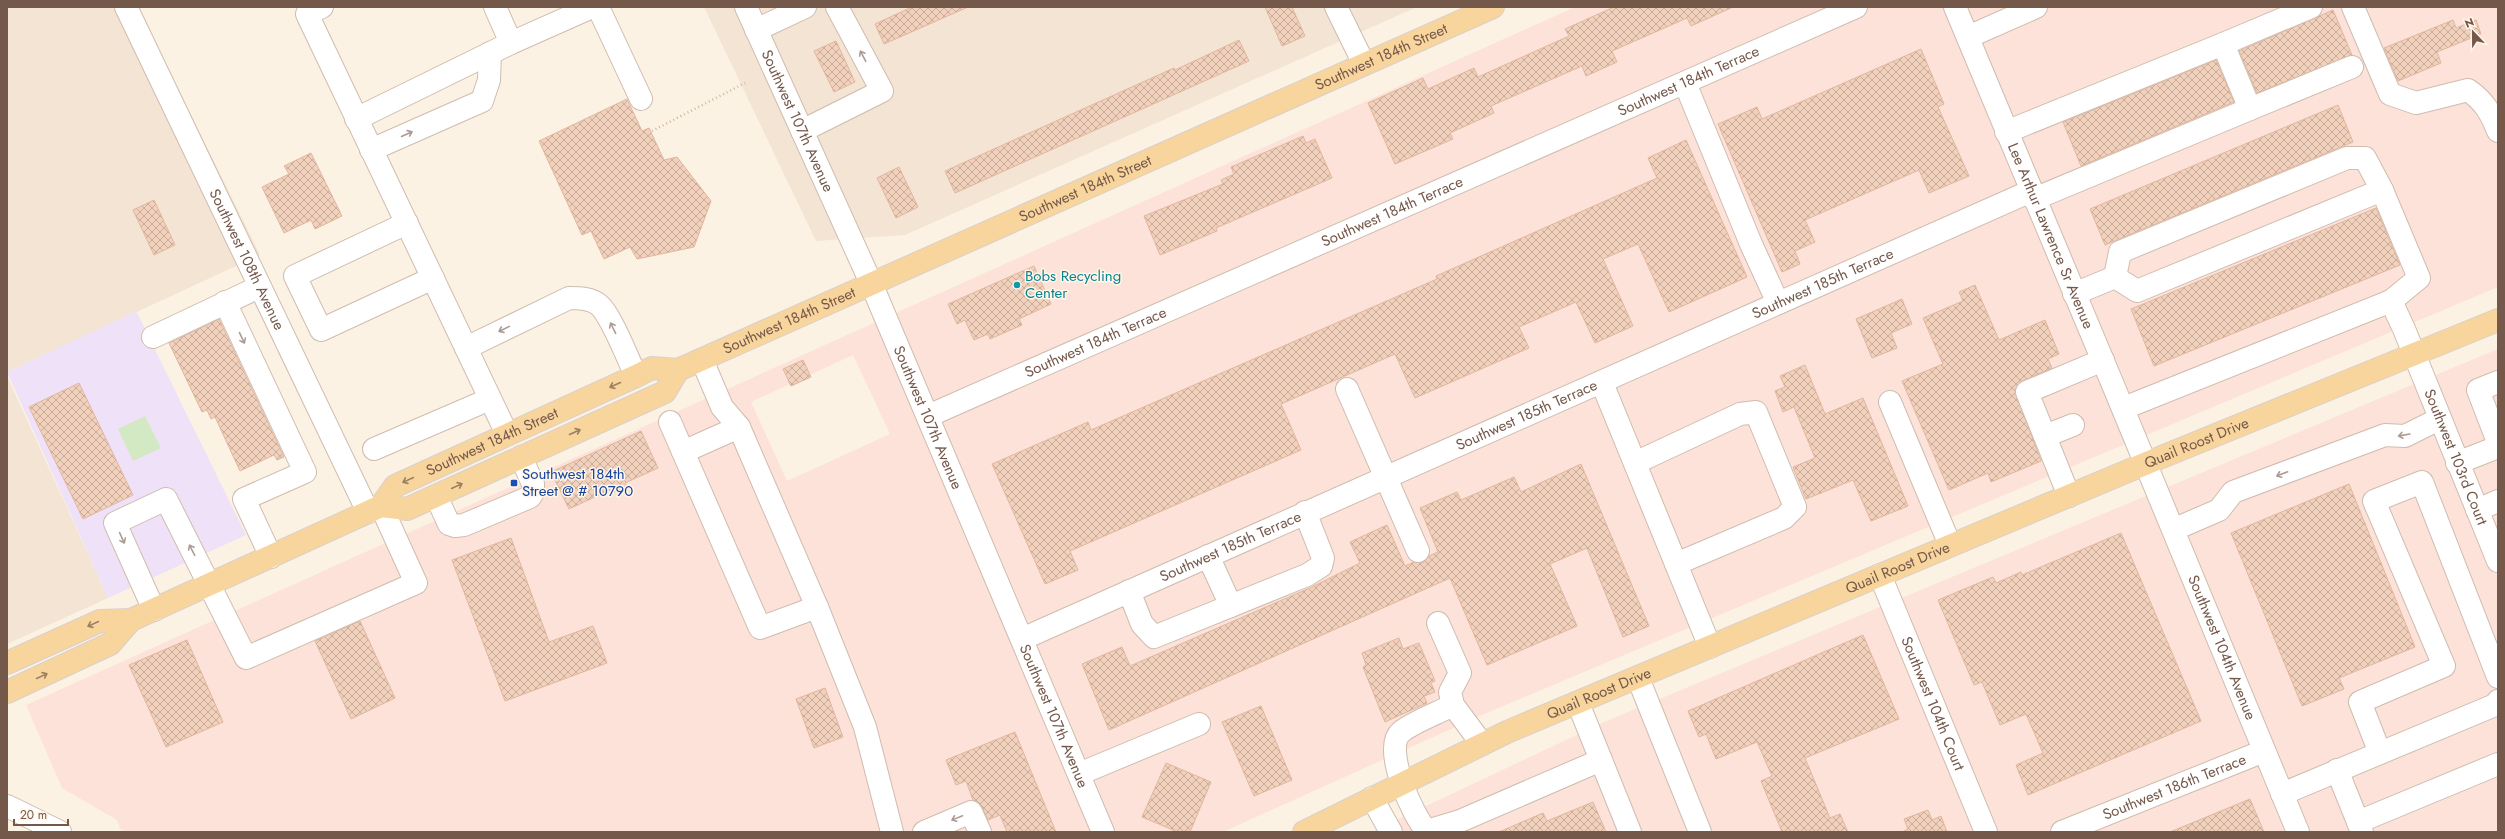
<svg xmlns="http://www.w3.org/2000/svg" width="2505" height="839" viewBox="0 0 2505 839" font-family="Jost,sans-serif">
<defs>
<pattern id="building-cross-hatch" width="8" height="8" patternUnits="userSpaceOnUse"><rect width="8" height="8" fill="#f1d0bc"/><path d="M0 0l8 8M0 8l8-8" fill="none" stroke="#c8ac9b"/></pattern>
</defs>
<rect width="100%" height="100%" fill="#fcf2e4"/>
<path fill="#f3e4d3" d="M7,7H138L260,255L7,372Z
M704,7H1417L905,235L816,241Z
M7,376L108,598L7,644Z"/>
<path fill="#fce2d8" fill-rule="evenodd" d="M1575,7H2498V287L1482,715L1223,832H126L120,829L117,820L62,788L26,705ZM853,355L890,434L787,481L751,402Z
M2498,349V832H1371L1602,723Z"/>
<path fill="#efe1f8" d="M136,311L246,535L108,598L7,372Z"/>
<path fill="#d3e9c3" d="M145,416L161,448L133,461L118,429Z"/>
<path fill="url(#building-cross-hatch)" stroke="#e3b69d" d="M912,7H968L884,44L875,24Z
M1265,7H1292L1305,36L1282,46Z
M1614,7H1733L1691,26L1687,18L1612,51L1617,62L1586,76L1582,66L1491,106L1494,113L1450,133L1453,139L1395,164L1368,103L1423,78L1428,89L1474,68L1478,77L1569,36L1565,29Z
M2333,10L2352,55L2257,93L2239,51Z
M2453,20L2456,28L2476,20L2481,34L2437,52L2441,63L2398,81L2384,48Z
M1239,40L1249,61L955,193L945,171L1174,68L1175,70Z
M836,41L855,82L834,92L814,51Z
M1921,49L1944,104L1938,107L1969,176L1929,193L1919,170L1805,220L1815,242L1795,251L1800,264L1782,272L1718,124L1757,107L1762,119Z
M2216,60L2234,102L2081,166L2063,122Z
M627,99L642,131L649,128L664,160L677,157L711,201L694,247L637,259L630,247L604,259L591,231L582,235L539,141Z
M2338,105L2353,142L2105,245L2090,209Z
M1303,136L1306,143L1315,139L1332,178L1216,228L1217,231L1160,255L1144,216L1223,184L1221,180L1234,174L1231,167Z
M1686,140L1747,277L1669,312L1638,244L1603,259L1633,326L1595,343L1576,302L1519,327L1529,348L1415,398L1395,354L1281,404L1301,450L1070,551L1078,570L1045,584L992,464L1088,422L1091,430L1437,279L1436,276L1657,178L1648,158Z
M311,153L342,216L315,229L311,220L284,233L262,187L289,174L284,166Z
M899,167L918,207L896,218L877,178Z
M154,200L175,245L154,255L133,210Z
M2376,208L2400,265L2154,366L2131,309Z
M1034,266L1051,304L1019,319L1022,325L990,339L988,334L974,340L965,320L957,324L948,304Z
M1975,285L1999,340L2045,320L2059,354L2048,359L2052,368L2022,381L2015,390L2041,461L1991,482L1988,473L1949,490L1902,381L1943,364L1923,318L1963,301L1959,292Z
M1902,299L1912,324L1891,333L1897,348L1872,358L1856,319Z
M219,319L284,457L277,460L274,455L240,471L215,417L211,419L207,410L202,412L169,343Z
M803,360L811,377L791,386L783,369Z
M1805,365L1825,414L1863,398L1908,506L1871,521L1853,480L1806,499L1793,467L1815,458L1794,407L1783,412L1775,391L1785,387L1780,376Z
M79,383L133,495L83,519L29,407Z
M641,431L658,468L625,483L627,486L614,492L612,489L569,509L551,472Z
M1581,464L1649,626L1623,637L1587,548L1550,564L1577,626L1487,665L1450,578L1109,730L1082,664L1122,647L1130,666L1312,587L1360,563L1350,542L1387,525L1405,566L1414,562L1423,563L1429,556L1438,552L1420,508L1457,492L1461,500L1514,477L1521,492Z
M2349,484L2415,647L2339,678L2344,689L2302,706L2231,533Z
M2121,533L2201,721L2028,795L2016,765L2043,753L2026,714L2000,725L1982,682L1974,685L1938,600L1993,577L1996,583L2021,572L2022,575Z
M511,538L549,642L593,626L607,663L505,701L452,560Z
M360,621L395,698L351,719L315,641Z
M1863,635L1899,719L1805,758L1830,818L1840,814L1848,832H1782L1761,781L1772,776L1757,742L1716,759L1706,734L1699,737L1688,711Z
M1399,638L1403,649L1419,643L1435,681L1431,683L1435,692L1424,696L1427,703L1385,722L1363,667L1366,665L1362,653Z
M187,640L223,722L166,747L129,665Z
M825,688L843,737L814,748L796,699Z
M1261,706L1292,780L1254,796L1222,722Z
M1015,732L1056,832H1007L1000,815L988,820L982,807L973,800L966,781L956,785L946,760Z
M1166,763L1211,782L1190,832H1178L1142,817Z
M2250,799L2264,832H2170Z
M1593,802L1606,832H1499L1543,813L1547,821Z
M1928,810L1932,820L1941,816L1947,832H1902L1908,829L1904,819Z"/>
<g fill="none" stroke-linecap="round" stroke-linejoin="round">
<g stroke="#cfbcae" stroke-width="24">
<g id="minor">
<path id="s1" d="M126,7L368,512"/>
<path d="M322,7L307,14L507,434"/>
<path d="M598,7L641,99"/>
<path id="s2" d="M746,7L871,283L1103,832"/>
<path d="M1336,7L1364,64"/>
<path id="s3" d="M1955,7C2070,282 2185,556 2298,832"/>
<path d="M2353,7L2390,94L2416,103L2468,90C2484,101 2491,113 2498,131"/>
<path d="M756,30L805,7"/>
<path d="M1968,37L2036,7"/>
<path d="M511,43L592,7"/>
<path d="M2223,44L2311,7"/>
<path d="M1685,83L1751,244L1778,303"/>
<path d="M2250,109L2352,67"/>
<path d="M356,119L511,43L495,7"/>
<path d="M802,131L882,91L837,7"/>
<path d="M2006,132L2223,44L2250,109L2034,199"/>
<path d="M371,150L482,101L489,80L490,53"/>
<path d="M407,223L295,276L321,330L433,278"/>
<path d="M2115,277L2137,291L2382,190"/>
<path d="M2074,294L2115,277L2120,252L2347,158H2365L2382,190L2419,278L2391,301L2124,408"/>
<path id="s4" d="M2391,301L2404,329L2498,561"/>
<path d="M225,302L305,472L244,499L271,557"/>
<path d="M153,337L259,287"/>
<path d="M466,348L569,298C579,298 591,298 599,305C611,315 628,359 636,376"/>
<path d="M702,360L722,407L739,427L817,607L865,727L892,832"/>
<path d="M2498,382L2478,390L2498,442"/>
<path d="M1602,383L1710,647"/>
<path d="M1347,389L1418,551"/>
<path d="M1890,402L1950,545"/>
<path id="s5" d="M928,416L1856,7"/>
<path d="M670,422L760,628L817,607"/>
<path d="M2045,436L2073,425"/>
<path d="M374,449L490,399"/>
<path d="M683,452L739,427"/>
<path d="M1635,463L1740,414L1756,412L1795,507L1784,518L1676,564"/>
<path d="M2457,463L2498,447"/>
<path d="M436,496L449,524L455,526L464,525L530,497L533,492V484L521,457"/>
<path d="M2069,496L2027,392L2103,360"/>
<path d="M2477,510L2498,501"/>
<path d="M2175,529L2219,510L2233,492L2385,435L2405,436L2439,419"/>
<path d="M1208,556L1231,606"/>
<path id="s6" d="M1880,575L1986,832"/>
<path d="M1129,591L1142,624L1154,637L1307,575L1321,566L1323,558L1305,512"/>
<path d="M154,610L115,523L166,499L246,658L416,583L381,506"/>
<path d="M1438,623L1460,673L1450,692L1453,705L1482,744"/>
<path id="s7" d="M1022,639L2031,191"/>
<path d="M1638,678L1700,832"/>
<path d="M1578,703L1630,832"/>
<path d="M1453,705C1438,713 1413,722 1401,732C1382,748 1413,817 1427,831L1460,821L1601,760"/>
<path d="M2380,753L2360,702L2444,666L2374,501L2422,482L2498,677"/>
<path d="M2337,770L2362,832"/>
<path d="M1079,774L1199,724"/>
<path d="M2282,794L2495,705L2498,701"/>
<path d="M1372,798L1391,832"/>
<path d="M7,806L60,832"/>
<path d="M2358,822L2498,764"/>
<path d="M924,832L971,812L980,832"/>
<path id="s8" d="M2062,832L2264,751"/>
</g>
</g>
<g stroke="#d8d0cc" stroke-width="24">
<g id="major">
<path id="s9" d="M381,506L395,486L636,376L652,368L678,370L1493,7"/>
<path d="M7,663L100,621L131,620"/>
<path d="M7,692L110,644L131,620L368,512L381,506L407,509L665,392L678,370"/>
<path id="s10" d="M1304,832L1507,732L2147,463L2498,320"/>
</g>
</g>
<path stroke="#d6b3a0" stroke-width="2.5" stroke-dasharray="1 3" stroke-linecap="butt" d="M652,131L745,83"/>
<use href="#minor" stroke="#fff" stroke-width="22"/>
<use href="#major" stroke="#f9d59e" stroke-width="22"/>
</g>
<defs><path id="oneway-shaft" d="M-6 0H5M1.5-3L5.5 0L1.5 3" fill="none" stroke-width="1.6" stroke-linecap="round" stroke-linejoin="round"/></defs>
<g stroke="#ac9b92">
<use href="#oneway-shaft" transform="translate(863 56) rotate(-118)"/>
<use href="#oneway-shaft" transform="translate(407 134) rotate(-24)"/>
<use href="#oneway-shaft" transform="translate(613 328) rotate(-116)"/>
<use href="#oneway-shaft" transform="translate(504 329) rotate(154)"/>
<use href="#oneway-shaft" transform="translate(242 338) rotate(65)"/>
<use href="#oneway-shaft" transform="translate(2404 435) rotate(170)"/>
<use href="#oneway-shaft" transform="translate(2282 474) rotate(159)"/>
<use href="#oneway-shaft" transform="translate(122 538) rotate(66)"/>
<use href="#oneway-shaft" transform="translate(192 550) rotate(-117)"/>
<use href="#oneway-shaft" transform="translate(957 818) rotate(158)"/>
</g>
<g stroke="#9c7e63">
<use href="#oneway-shaft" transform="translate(615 385) rotate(156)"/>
<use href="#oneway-shaft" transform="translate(575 432) rotate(-24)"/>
<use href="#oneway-shaft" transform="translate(408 480) rotate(155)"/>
<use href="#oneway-shaft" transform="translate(457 486) rotate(-25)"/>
<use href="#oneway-shaft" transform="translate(93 624) rotate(155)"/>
<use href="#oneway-shaft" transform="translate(42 676) rotate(-25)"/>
</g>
<circle fill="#0f9aa8" stroke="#fff6ea" stroke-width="1.5" cx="1017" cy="285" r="4"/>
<rect fill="#1a4fb4" stroke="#fff6ea" stroke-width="1.5" x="510" y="479" width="8" height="8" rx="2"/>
<g text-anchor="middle" stroke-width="3" stroke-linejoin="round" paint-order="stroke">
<g font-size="15" fill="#74584a" stroke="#fff6ea">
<text dy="5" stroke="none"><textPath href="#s9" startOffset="1103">Southwest 184th Street</textPath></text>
<text dy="5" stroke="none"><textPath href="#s5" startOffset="831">Southwest 184th Terrace</textPath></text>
<text dy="5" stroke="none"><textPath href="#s2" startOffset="125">Southwest 107th Avenue</textPath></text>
<text dy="5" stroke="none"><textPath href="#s9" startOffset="779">Southwest 184th Street</textPath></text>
<text dy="5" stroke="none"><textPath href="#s5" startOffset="507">Southwest 184th Terrace</textPath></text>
<text dy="5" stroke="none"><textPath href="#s3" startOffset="248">Lee Arthur Lawrence Sr Avenue</textPath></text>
<text dy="5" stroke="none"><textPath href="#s1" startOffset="280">Southwest 108th Avenue</textPath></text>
<text dy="5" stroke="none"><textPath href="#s7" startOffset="876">Southwest 185th Terrace</textPath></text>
<text dy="5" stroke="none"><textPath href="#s9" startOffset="455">Southwest 184th Street</textPath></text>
<text dy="5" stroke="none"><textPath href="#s5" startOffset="183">Southwest 184th Terrace</textPath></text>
<text dy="5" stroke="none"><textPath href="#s7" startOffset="552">Southwest 185th Terrace</textPath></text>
<text dy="5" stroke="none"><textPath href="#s2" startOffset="449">Southwest 107th Avenue</textPath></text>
<text dy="5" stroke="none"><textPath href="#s9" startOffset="131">Southwest 184th Street</textPath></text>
<text dy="5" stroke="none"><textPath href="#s10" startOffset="974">Quail Roost Drive</textPath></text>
<text dy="5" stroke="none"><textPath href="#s4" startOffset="169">Southwest 103rd Court</textPath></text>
<text dy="5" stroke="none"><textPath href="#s7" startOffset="228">Southwest 185th Terrace</textPath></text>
<text dy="5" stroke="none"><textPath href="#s10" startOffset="650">Quail Roost Drive</textPath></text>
<text dy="5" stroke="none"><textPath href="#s3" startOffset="694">Southwest 104th Avenue</textPath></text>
<text dy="5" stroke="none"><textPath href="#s10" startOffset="326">Quail Roost Drive</textPath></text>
<text dy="5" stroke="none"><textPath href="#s6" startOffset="139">Southwest 104th Court</textPath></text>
<text dy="5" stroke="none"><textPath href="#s2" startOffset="773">Southwest 107th Avenue</textPath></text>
<text dy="5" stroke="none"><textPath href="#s8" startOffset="121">Southwest 186th Terrace</textPath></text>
</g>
<g font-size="15" fill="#0d838f" stroke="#fff6ea" text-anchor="start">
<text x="1025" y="281">Bobs Recycling<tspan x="1025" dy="17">Center</tspan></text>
</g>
<g font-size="15" fill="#164399" stroke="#fff6ea" text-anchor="start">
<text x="522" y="479">Southwest 184th<tspan x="522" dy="17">Street @ # 10790</tspan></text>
</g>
</g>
<rect width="2505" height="839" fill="none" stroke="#74584a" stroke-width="16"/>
<g transform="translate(2473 32) rotate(338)" stroke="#fff6ea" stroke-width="3" paint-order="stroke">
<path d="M0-3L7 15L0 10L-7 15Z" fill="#74584a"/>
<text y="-6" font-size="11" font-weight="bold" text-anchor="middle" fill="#74584a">N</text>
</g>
<path d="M14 819v6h54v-6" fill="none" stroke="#74584a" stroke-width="2"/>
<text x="20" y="819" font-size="12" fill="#74584a" stroke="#fff6ea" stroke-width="3" paint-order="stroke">20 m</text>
</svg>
